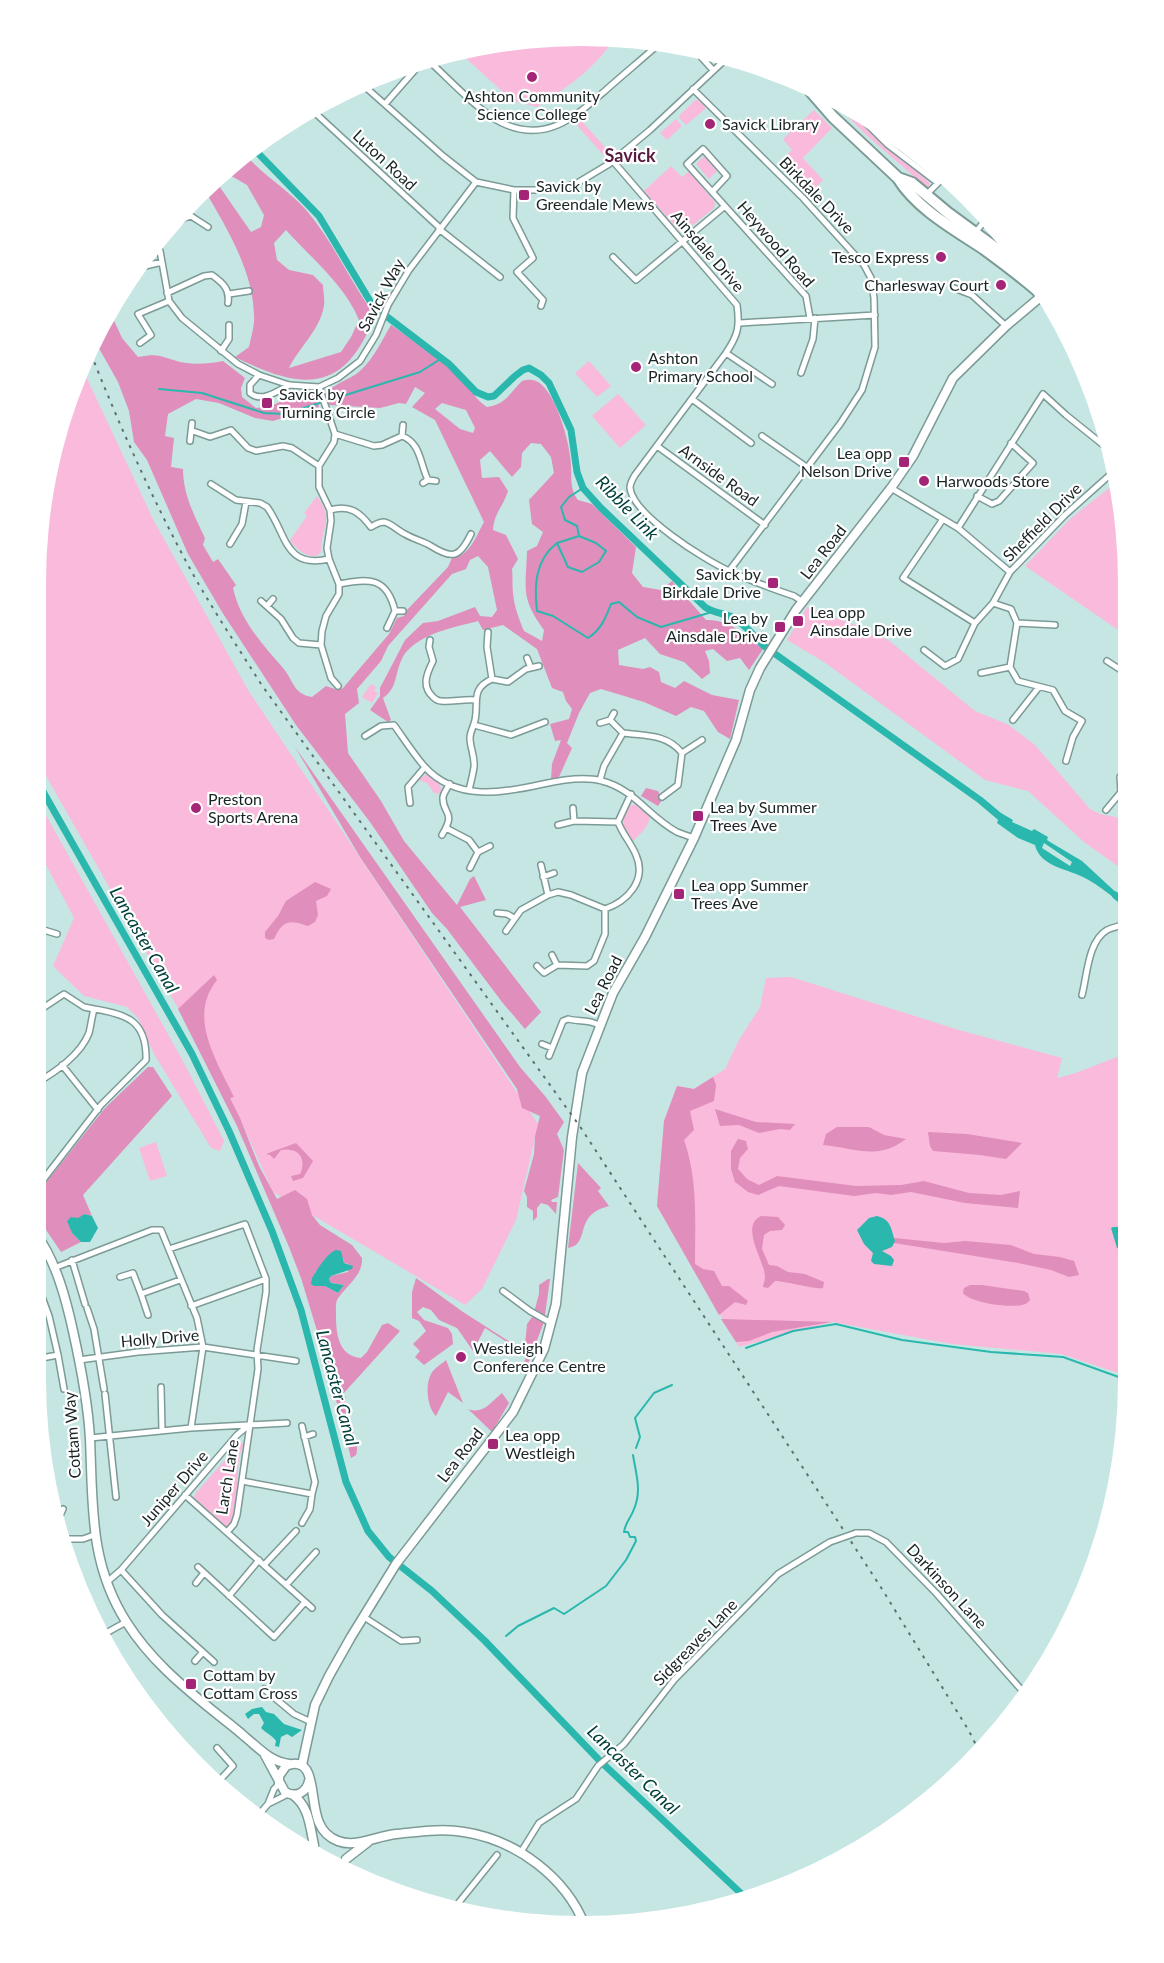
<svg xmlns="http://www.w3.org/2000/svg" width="1164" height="1963" viewBox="0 0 1164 1963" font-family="Lato,sans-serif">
<rect width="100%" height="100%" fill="#c6e6e3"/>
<path fill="#fabadb" d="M582,36L614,39C595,69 566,88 537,107L513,101L461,54L466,50L476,46Z
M831,99L849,109L883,143L929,182V186L926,187L864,133Z
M695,100H699L705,106V109L686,125L679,118L680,115Z
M814,110L832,128L803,158L823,180L807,196L777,164L792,150L783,139Z
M580,119L610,153L605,157L575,123Z
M676,119L682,126L667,140L660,133Z
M704,156L717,171L709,179L696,164Z
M671,166L682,177L689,171L715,202L714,208L683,233L679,231L644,191Z
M589,361L611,386L597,397L575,373Z
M83,370L154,521L248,690L538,1124L516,1220L482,1289L465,1305L273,1192L237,1112L37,760V546L65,406Z
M618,394L646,425L620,448L592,416Z
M1114,484L1127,546V636L1025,566L1070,519Z
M317,496C335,521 321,526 321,552L317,556C305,557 297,550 290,540L307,516L304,513Z
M807,607L858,626L871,635L887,639L975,711L1009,725L1035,745L1090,809L1100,814L1120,818L1127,798V877L1119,867L1084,842L1028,791L985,780L824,662L787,640Z
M371,684L376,687L374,691L378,693L372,703L362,697Z
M427,774C435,780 444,784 440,794L434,793L427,783L418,780Z
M37,799L184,1063L224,1141L220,1151L211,1148L154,1054L138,1018L127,1007L84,996L53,966L74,918L44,861L37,852Z
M635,804L650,816C649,827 640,834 633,841C621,833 622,819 627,807Z
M791,977L959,1030L1062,1058L1057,1078C1081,1073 1103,1061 1127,1054V1376L1061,1354L952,1344L832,1322L739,1347L657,1206L664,1121L677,1086L694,1089L725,1069L739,1040L760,1007L766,978Z
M156,1142L167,1176L150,1181L139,1148Z
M237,1441L245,1444C231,1460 245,1508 228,1526H223L194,1498L195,1494L231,1453Z"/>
<path fill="#e08ebb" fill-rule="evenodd" d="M246,155C264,177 288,189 307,211C334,243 350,282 375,315C345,394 303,391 235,357L249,347C251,337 255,325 254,315C253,270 226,227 204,189L215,180L251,232L261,227L264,215L247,185L228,174L220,176ZM286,230C311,258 345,285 359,320L351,337L341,352L289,368C299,347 321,329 324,305C325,299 323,291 323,285L313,275L289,270L277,260L274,243Z
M111,314L122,338L138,357C161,353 160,357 180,362C195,365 208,364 223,361L245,378L241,388L242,397L256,408L271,406L297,394L312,393L317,397L319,407L273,421L255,418L219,403L196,399L168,414L165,436L174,438L171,467L183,469C183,494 194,515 205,538L203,545L213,562L218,559L236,585L233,588C240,620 262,644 283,668C294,681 293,694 312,697L326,686L338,690L343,688L389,634L397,618L404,616L406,611L448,567L452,558C470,556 476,536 484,522L435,420L412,407L425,393L415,387L406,404L399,403L380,408L329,405L326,394C335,382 351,380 361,370C374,358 382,340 391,325C417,343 443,361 465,383C473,392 477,401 487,407C506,404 509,394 522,381C526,380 531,379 536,381C554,388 568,437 570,456C573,472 568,487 578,500L592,504L636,547L632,573L643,587L661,590L672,581L706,620C729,619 746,635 763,649L749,670L740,658L727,661L713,649L705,651L709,661L710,673L702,679L684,662L660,654L645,638L618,650L619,665L643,669L650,667L659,672L661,682L675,688L684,681L712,695L739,700L730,739L718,732L704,711L691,707L676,716L644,702L601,689L590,693L579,713L567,743L572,748L559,777L551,779L552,764L561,740L555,741L550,724L569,719L572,709L566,701L563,692L552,688L537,649L503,625L483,630L478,621C455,627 411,635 401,661C395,674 397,689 383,698L391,720L388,722L370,710L380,696V688L405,640L423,623L438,621L475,607L480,616L492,617L497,610L488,567L478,556L470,560L466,569L452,574L388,646L381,661L357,689L359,703L345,714L348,753L381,801L404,841L457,905L470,879L474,876L486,900L460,907L541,1012L525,1029L502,1002L447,929L432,913L370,822L296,725L222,612L188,554L147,460L134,442L129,411L118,382L96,343ZM442,403L466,410L475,428L473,433L460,429L435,409ZM531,443L541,444L551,457L554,473L529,500L532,524L543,532L537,546L527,551C526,589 520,597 544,630L542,641L524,631C519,619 514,606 513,593C512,585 513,578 512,569L518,559L506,535L493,530C494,513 503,507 508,491L499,477L482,478L480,460L490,451L512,477L521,467L522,453Z
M295,747L520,1067L545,1096L564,1122L557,1134L564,1150L558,1197L551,1200L552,1202H557L556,1214L548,1205L541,1203L537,1208V1217L533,1221V1211L527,1207V1197L524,1191L534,1154L535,1136L540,1116L522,1108L517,1089L360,857Z
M646,788L658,791L662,800L658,806L641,796Z
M315,882L331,889L327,896L316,901L318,915L315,922L308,926C289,919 282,921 274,939L269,940L265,938V932L278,916L286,901Z
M214,975L217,980C187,1017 217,1061 234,1097L230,1098L240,1118L259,1166L277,1199L295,1190L307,1199L312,1215L320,1225L352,1245L362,1258C363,1275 348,1284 339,1297C335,1301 336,1309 336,1315C336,1333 338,1356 361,1358L367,1352L382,1325L388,1323L400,1331L343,1394L346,1397C340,1417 362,1438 356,1455L351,1458L325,1357L301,1278L289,1247L237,1126L178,1009ZM343,1258L344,1263L349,1264L348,1272L331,1276L329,1279L331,1283L344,1285L338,1293L325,1286L319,1285L315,1272Z
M148,1067H153L172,1096L83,1195L92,1216L85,1214L72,1233L81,1242L61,1252L36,1215V1195L105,1108Z
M713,1077L716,1085L714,1101L690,1111L694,1130L684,1140C698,1179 695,1223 695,1264L703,1269L714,1271L722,1286H729L748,1301L746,1305L735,1302L719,1315L657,1206L664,1121L677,1086L694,1089Z
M715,1109L756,1122L795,1124L790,1130L780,1129L759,1133L739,1125L720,1126Z
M837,1127H869L884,1135L906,1139C877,1161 856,1148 823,1145L826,1134Z
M928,1132L967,1134L1022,1143L1006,1159L980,1155L933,1151L930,1146Z
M738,1139L746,1141L748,1149L740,1158L738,1169L747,1179L759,1185L777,1176L856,1186L901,1185L924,1181L969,1193L1001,1195L1020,1191L1018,1208L965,1203L911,1192L891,1195L876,1193L854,1196L779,1186L758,1195L748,1192L735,1182L731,1169V1151Z
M296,1143L313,1161L303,1178L293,1181L291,1176L300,1174C305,1165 303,1151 290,1150C287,1149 284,1150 281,1150L274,1159L270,1155L266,1154Z
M578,1163L601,1188L598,1191L609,1206C572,1215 592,1244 568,1248Z
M761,1216L778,1217L785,1225L782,1230L770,1231L764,1235L762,1249L769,1265L777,1266L788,1272L805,1274L824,1282L823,1288C816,1290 786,1281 775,1281L768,1288L763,1287C763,1284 765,1281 765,1277C765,1261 739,1226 761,1216Z
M894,1238L944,1243L965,1241L1011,1245L1034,1254L1060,1257L1074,1261L1079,1275L1069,1277L1051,1270L1018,1263L894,1243Z
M416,1278L463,1312L521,1349L525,1345L527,1324L533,1316L539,1294V1285L548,1279H550L544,1322L526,1369L524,1371L521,1370L527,1355L485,1328L473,1351L457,1328L439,1320L431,1310L423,1307L417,1312L424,1320L448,1328L452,1334L453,1344L424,1365L415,1357L420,1351L413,1344L426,1331L419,1321L412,1318V1292Z
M982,1285L1024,1291L1028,1293L1030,1300C1027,1303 1027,1304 1022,1305C1009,1308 971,1303 963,1293L964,1288L970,1285Z
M721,1319L832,1322L772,1332L749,1341L736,1342Z
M446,1360L463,1403L448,1392L436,1416C427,1407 425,1385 431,1374C434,1368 442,1364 446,1360Z
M502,1393L509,1403L492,1432L468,1409C483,1415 491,1402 502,1393Z"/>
<path fill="#2ab7ae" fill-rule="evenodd" d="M1001,813L1013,820L1012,822L1032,831L1034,829L1048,837L1047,840L1050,842L1082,861L1121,897V903C1109,894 1098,885 1085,878C1069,869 1040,867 1035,845L1018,838L997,823ZM1044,843L1072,862L1070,866L1042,848Z
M85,1214L92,1216L98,1228L90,1242H81L72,1233L67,1221L71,1217L78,1218Z
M877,1216C891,1219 891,1229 895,1241L892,1247L882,1251L891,1256L894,1260L892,1266L874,1264L871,1261L873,1253L864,1244L857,1230L869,1218Z
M1113,1227H1122C1128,1234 1124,1242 1122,1250L1117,1248L1111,1228Z
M336,1250L341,1251L344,1263L353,1266L352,1269L331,1276L329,1279L331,1283L344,1285L338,1293L325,1286H314L311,1284L312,1278C317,1270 327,1253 336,1250Z
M262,1707L266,1712L274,1714L284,1724L302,1730L292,1737L287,1734L281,1737L279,1747L275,1746L276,1741C273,1736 266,1733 261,1728L264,1723L259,1714H254L248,1719L245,1714L252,1709Z"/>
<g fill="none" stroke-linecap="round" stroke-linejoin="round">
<path stroke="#2ab7ae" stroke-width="2" d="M159,389L202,393L264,413L284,414L420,372L442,358
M579,536L596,543L606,551L599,562L582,572L568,567L557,543C535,560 534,586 537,611L553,616L588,638C601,630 606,617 611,604L619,602L637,617L661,627L712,612
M557,543L579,536L577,526L565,520L561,507L569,497L583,488
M746,1348L793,1331L836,1324L902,1340L991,1352L1063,1357L1127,1380
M636,1448L640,1437L635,1418L654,1393L672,1385
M506,1636L518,1626L554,1608L564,1614L606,1586L626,1560L636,1541L635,1537H630L628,1532H624C625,1523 631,1518 634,1509C642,1491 636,1474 633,1455"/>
<path stroke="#2ab7ae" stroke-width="7" d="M254,149L319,216L373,306L449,364L476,392L488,397L494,396L515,376L523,370L529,368L541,375L549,383L571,430L577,472L583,488L601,508L705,607C713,613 723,613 732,617C744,623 754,636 764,646L980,800L1005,821
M37,781L192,1054L229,1131L272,1231L301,1310L346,1482L368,1531L389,1557L432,1591L485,1641L599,1760L748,1900
M1115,895L1127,905"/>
<g stroke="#7c9b97" stroke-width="8">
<path id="street" d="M693,48L713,70
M429,61C449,79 478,111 502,123C547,144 576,116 607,89C624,74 642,59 659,44
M362,84L443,156L476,182L514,190H535L565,187L579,182L609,164L650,130L727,58
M693,89L803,198L864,265L871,278L874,298L875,347L862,390L840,424L729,571
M385,104L421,63
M312,110L440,228
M854,111L887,144L938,183
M612,160L737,305C740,327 738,335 726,353L635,475C632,480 630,483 630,488C633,515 705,560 729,571C750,580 772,589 794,596L803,602
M514,190L513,218L533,258L517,272L543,300L541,306
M712,192L727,176L703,149L687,164L806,296L810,318
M925,196L943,178
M439,229L500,277
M166,232L184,218L191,216L208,227
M974,234L987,218
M157,244L160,251L169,301L182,318L238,364L259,375L289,385L319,387L338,378L360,361L376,335L388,305L409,270L476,182
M613,257L636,280L725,206
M137,268L162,262
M954,288L972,295L1006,326
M167,293L204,276L212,275C223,283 230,289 228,303
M229,294L249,291
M740,323L875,315
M140,343L151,335L138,314L169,301
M221,351L229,339V325
M726,353L772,384
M801,373L813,339L815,318
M259,375L250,385V393C261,403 278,391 289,385
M319,387L335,434L334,442L319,466V487L330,510L331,521L327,548L329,559L339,584V594L326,616L322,631L321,645L331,678L338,686
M692,399L751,443
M193,431L210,437L231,430L248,448L256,451L283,446L292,448L319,466
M335,434L374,446L382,445L402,436C421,443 420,464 428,480
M402,436L403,425
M762,436L808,468
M190,441L192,423
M657,446L765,525
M423,483L428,480L436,481
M211,484L236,500L260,503L267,507C287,534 284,569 329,559
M891,488L958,528L1010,572
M977,496L992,504L999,501L1033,463L1011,443
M330,510C349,505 359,511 371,527C375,525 378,522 384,522C391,523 398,531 405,534C413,539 423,541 431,546C453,560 460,557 471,534
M943,519L903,578L975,623
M958,528L1043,394L1066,415L1107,448
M230,544L242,524L246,502
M339,584C369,578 387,577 395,611H403
M261,601L281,619L293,638L299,643L321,645
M993,603L1011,609L1017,623L1010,667L1018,681L1053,690L1065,711L1082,721L1073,737L1066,761
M267,606L273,599
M1017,623L1055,625
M387,628L395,611
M430,640L429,647L433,661C427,673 421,686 433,697C435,699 437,701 441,701C452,702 464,699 475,700
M924,650L945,666L958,659L975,623L993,603L1010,572L1065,515L1112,473
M527,658L531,668
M1107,661L1127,674
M981,673L1010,667
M492,679L508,682L526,669L539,666
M610,720L623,733
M1013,720L1039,687
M600,723L610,720L614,713
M474,725L511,735L545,722
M365,736L381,726L394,725C404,739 413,753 424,766C456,802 503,793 543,784C561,780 584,776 602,781C634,789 649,817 677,832C682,834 688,836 694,838
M682,753L702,740
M600,780L604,766L623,733C646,736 667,734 682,753L678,785L662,797
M469,790C471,782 473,774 474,767C475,756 470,748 470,738C470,732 474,726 475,720C479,702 470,689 492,679L487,647L488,632
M410,803L408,787L425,767
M573,808L574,821
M1106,810L1121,792L1120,777L1127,769
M558,825L574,821L618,822
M446,828L469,840L478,852L470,868
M442,835C457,810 442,815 443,797C444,793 447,788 450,784
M478,852L490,846
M541,865L548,895
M543,877L554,873
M497,913L507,914L514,918
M37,928L57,934
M506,931L521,910L548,895L558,892L571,895L605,909C628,901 647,880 636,855C631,843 623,835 618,822L631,794
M552,955L557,965
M537,966L544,973L557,965L587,966L594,961L605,934V909
M1082,995C1087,976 1088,941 1107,930C1117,925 1119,929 1127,919
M542,1044L552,1048
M549,1056L563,1021L568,1019C579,1022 588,1019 599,1025
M62,1065L98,1110
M36,1083C56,1072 81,1054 89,1033C91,1025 92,1016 94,1009L84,1007L64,994L37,1012
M36,1189L101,1105L146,1060C147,1021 127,1014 94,1009
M169,1249L245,1224L266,1279V1292L257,1350L258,1369L237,1515L234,1524L227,1532
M72,1260L85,1304
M54,1268L152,1230H161L197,1318L203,1347L191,1428
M120,1277L133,1273L141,1294
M38,1286L49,1316L58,1355
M503,1291L530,1311L551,1323
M191,1306L266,1279
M87,1308L94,1329L104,1389
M148,1315L141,1294L180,1280
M36,1359L58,1355L64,1389
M79,1360L138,1352L203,1347L296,1361
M161,1387L162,1431
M105,1394L116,1497
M304,1437L313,1434
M90,1438L191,1428L287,1423
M242,1481L312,1494L315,1482L302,1426
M185,1495L312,1608
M59,1518L63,1509
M302,1523L310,1509L312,1494
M856,1533H869L886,1542L936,1593L1026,1695
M62,1539H83L94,1535
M264,1565L296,1531
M198,1567L274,1637L305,1602
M121,1570L237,1435L249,1425
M107,1582L121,1570L162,1615L214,1662
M196,1583L204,1573
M286,1585L316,1552
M229,1596L259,1560
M364,1617L401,1641L417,1640
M106,1633L126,1622
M195,1661L203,1652
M264,1689L294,1714L311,1722
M217,1748L233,1766L218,1782
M268,1804L274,1789L279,1784
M256,1818L268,1804L288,1794
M521,1852L539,1823L576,1799L598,1766L624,1744L674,1680L778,1574L830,1542
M456,1906L497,1855"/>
</g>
<g stroke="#7c9b97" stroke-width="11">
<path id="secondary" d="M36,1234C56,1261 66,1299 73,1331C81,1367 88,1402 90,1439C93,1505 89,1564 127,1623C150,1659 180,1684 212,1710C223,1719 234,1727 244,1736C259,1748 269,1761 289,1764
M265,1755L285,1792C296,1798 306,1793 309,1781
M302,1765L315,1705L329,1676L351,1637L396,1564L513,1412L544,1349L556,1304L572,1137L582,1073L613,993L645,937L694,838L736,740L750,690L760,668L796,610L891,488L913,456L953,378L1006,326L1044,294
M279,1784V1776L286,1766C294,1762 304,1763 308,1773C317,1795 309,1830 338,1841C356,1848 377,1836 396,1834C417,1832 442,1828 464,1832C516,1840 566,1877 585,1926
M293,1795C309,1806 310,1827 314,1845
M346,1859L368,1842"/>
</g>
<g stroke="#7c9b97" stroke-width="14">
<path id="highway" d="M806,86L833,117L898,178C917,209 954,229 984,249C1006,265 1027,281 1047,299
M898,178L912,183L948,213L1027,271"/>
</g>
<use href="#street" stroke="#fff" stroke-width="5"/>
<use href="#secondary" stroke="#fff" stroke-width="8"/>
<use href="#highway" stroke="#fff" stroke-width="10"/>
<path stroke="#5d716f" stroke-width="2" stroke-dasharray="3 6" stroke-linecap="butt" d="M91,354C120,427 152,498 189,567C211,607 237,646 261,684L581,1128L882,1589L969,1731L977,1747"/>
<g stroke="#7c9b97" stroke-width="8" stroke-linecap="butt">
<path id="street-bridge" d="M830,1542L856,1533"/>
</g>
<use href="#street-bridge" stroke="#fff" stroke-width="5"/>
</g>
<g fill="#a42577" stroke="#fff" stroke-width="2">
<circle cx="532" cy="77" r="6"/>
<circle cx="710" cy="124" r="6"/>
<rect x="518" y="189" width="12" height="12" rx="3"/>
<circle cx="941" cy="257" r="6"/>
<circle cx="1001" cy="285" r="6"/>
<circle cx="636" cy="367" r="6"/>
<rect x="261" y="397" width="12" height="12" rx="3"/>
<rect x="898" y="456" width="12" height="12" rx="3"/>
<circle cx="924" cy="481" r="6"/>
<rect x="767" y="577" width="12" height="12" rx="3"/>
<rect x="792" y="615" width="12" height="12" rx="3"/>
<rect x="774" y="621" width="12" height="12" rx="3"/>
<circle cx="196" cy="808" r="6"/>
<rect x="692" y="810" width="12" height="12" rx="3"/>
<rect x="673" y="888" width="12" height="12" rx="3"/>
<circle cx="461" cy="1357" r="6"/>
<rect x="487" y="1438" width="12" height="12" rx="3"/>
<rect x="185" y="1678" width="12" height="12" rx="3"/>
</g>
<g text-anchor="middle" stroke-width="4.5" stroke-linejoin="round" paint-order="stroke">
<g font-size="16" fill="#192524" stroke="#fff" text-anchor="start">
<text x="532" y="102" text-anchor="middle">Ashton Community<tspan x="532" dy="18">Science College</tspan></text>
<text x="722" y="130">Savick Library</text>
<text x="536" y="192">Savick by<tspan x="536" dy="18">Greendale Mews</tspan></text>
<text x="929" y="263" text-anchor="end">Tesco Express</text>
<text x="989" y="291" text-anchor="end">Charlesway Court</text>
<text x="648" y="364">Ashton<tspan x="648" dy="18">Primary School</tspan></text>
<text x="279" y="400">Savick by<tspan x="279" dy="18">Turning Circle</tspan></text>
<text x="892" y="459" text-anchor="end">Lea opp<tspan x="892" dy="18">Nelson Drive</tspan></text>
<text x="936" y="487">Harwoods Store</text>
<text x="761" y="580" text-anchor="end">Savick by<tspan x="761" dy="18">Birkdale Drive</tspan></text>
<text x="810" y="618">Lea opp<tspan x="810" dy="18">Ainsdale Drive</tspan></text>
<text x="768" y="624" text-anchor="end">Lea by<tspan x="768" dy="18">Ainsdale Drive</tspan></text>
<text x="208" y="805">Preston<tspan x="208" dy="18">Sports Arena</tspan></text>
<text x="710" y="813">Lea by Summer<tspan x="710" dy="18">Trees Ave</tspan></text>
<text x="691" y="891">Lea opp Summer<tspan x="691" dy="18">Trees Ave</tspan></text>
<text x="473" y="1354">Westleigh<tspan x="473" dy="18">Conference Centre</tspan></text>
<text x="505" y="1441">Lea opp<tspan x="505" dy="18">Westleigh</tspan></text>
<text x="203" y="1681">Cottam by<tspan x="203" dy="18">Cottam Cross</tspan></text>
</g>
<g font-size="16" fill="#192524" stroke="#fff">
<text transform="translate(385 160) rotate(43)" y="6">Luton Road</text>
<text transform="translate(817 195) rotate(46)" y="6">Birkdale Drive</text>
<text transform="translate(776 244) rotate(49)" y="6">Heywood Road</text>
<text transform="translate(708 251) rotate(49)" y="6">Ainsdale Drive</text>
<text transform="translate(381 295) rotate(-62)" y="6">Savick Way</text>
<text transform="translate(719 475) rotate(36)" y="6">Arnside Road</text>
<text transform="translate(1042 522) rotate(-45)" y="6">Sheffield Drive</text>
<text transform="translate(823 552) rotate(-52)" y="6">Lea Road</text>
<text transform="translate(603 985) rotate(-63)" y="6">Lea Road</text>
<text transform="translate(160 1338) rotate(-5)" y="6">Holly Drive</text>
<text transform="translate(72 1435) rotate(-94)" y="6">Cottam Way</text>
<text transform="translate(460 1455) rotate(-52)" y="6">Lea Road</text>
<text transform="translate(227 1477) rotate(-81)" y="6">Larch Lane</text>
<text transform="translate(174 1488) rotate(-49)" y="6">Juniper Drive</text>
<text transform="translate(947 1586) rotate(47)" y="6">Darkinson Lane</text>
<text transform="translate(695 1642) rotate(-46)" y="6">Sidgreaves Lane</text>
</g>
<g font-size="18" font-weight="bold" fill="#571b40" stroke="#fff">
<text x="630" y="162">Savick</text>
</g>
<g font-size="18" font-style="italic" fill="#01403c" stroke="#fff">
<text transform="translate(627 508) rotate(46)" y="6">Ribble Link</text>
<text transform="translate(144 940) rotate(60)" y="6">Lancaster Canal</text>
<text transform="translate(337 1388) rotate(75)" y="6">Lancaster Canal</text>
<text transform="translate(633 1770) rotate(44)" y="6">Lancaster Canal</text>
</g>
</g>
<path d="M0 0H1164V1963H0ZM582 46H582A536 536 0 0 1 1118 582V1380A536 536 0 0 1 582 1916H582A536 536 0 0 1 46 1380V582A536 536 0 0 1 582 46Z" fill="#fff" fill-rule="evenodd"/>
</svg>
